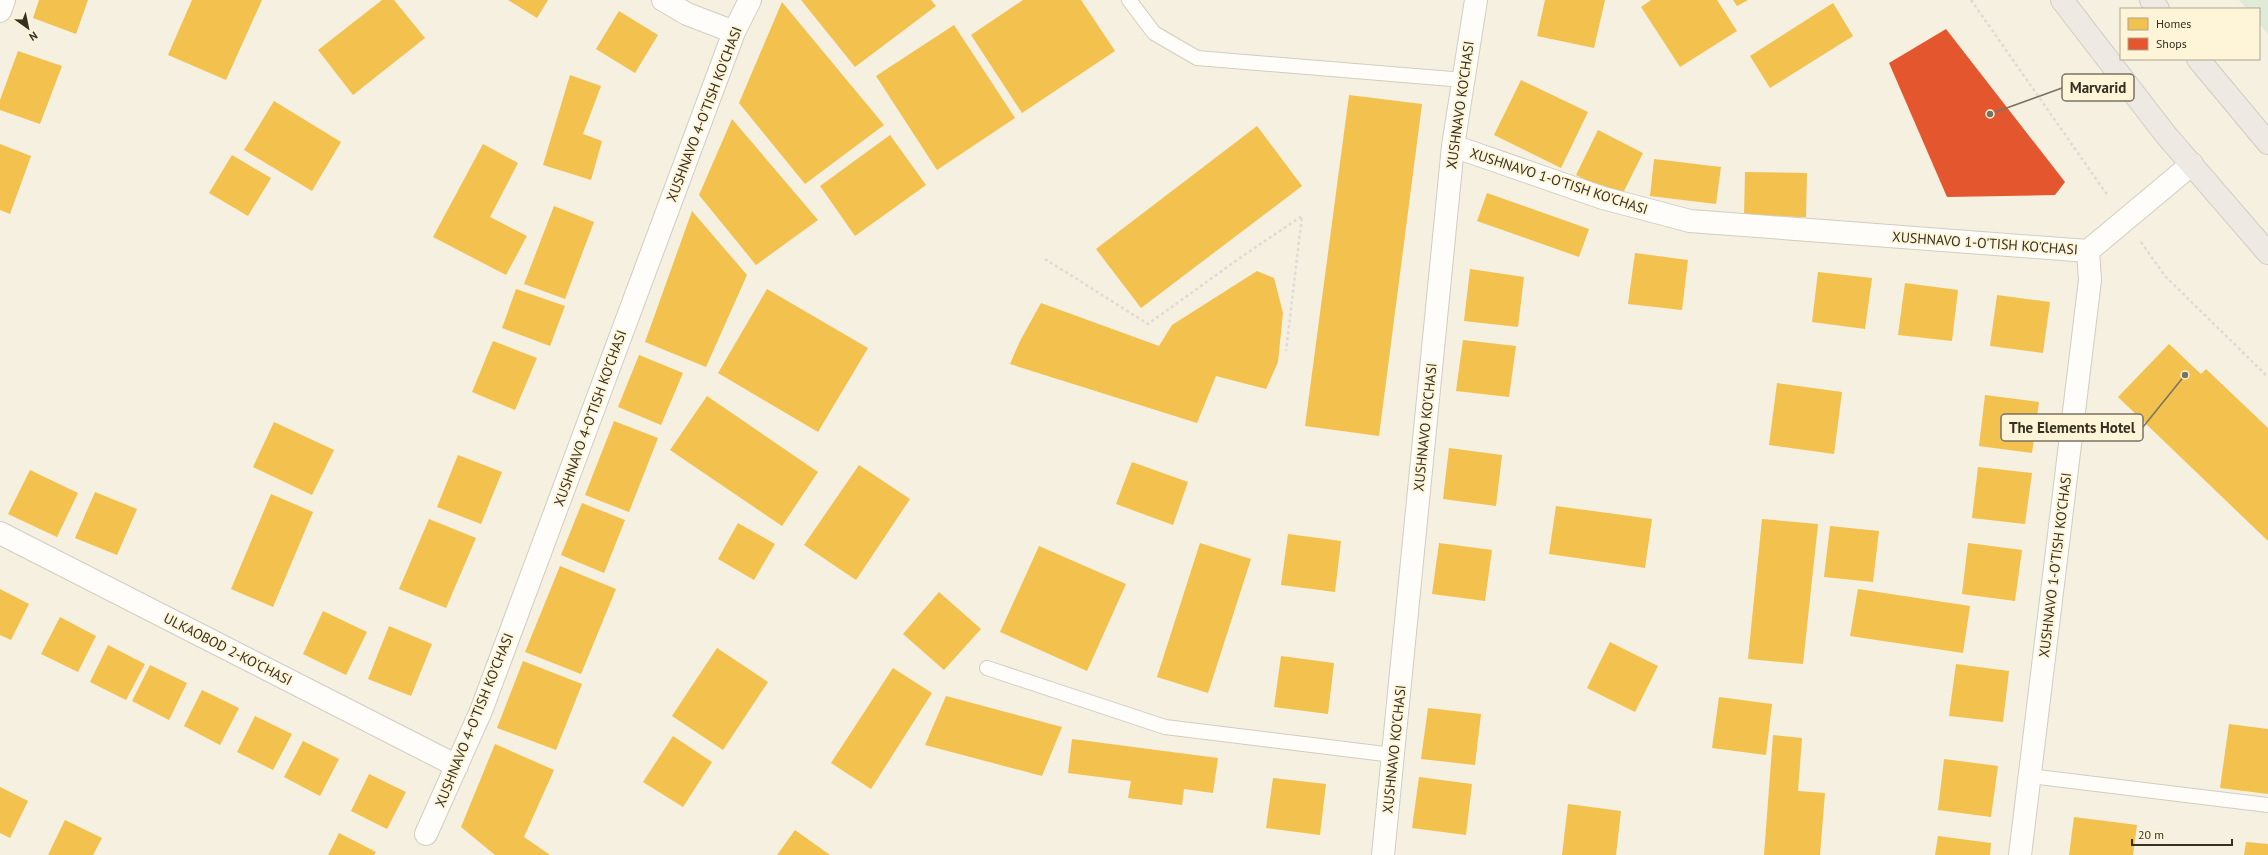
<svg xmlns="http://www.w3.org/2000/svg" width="2268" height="855" viewBox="0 0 2268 855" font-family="'PT Sans',sans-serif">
<rect width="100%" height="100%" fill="#f5f0e0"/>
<path fill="#dfead7" d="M2239,0H2268V34L2259,23V9H2247Z"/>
<path fill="#f2c14e" d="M39,0H88L76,34L33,18Z
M192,0H262L226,80L168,55Z
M382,0H394L425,38L353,95L318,50Z
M508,0H548L537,18Z
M801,0H931L936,6L855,67Z
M1023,0H1081L1115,51L1022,113L971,35Z
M1545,0H1605L1594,48L1537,36Z
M1651,0H1717L1737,31L1680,67L1641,7Z
M1733,0H1748L1737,6Z
M782,2L884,125L805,184L739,103Z
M1833,3L1853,36L1770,88L1750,56Z
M619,11L658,35L635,73L596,49Z
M954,25L1015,118L937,170L876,76Z
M18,51L62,66L40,124L0,110V100Z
M570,75L601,86L583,134L602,141L591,180L543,165Z
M1521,80L1588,112L1561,168L1494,135Z
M1349,95L1422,104L1379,436L1305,426Z
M274,101L341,142L312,191L244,150Z
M732,119L818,220L756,265L699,195Z
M1257,126L1302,186L1141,308L1096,249Z
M1598,130L1643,153L1621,197L1576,175Z
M890,135L926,185L855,236L820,186Z
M0,144L31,156L10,214L0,210Z
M483,144L518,163L490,217L527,236L506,275L433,237Z
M232,155L271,178L248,216L209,193Z
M1654,159L1721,167L1716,204L1650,196Z
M1745,172L1807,173L1806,217L1744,216Z
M1487,193L1589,229L1579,257L1477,221Z
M554,206L594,222L565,299L524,284Z
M692,211L747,275L706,367L645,342Z
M1635,253L1688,260L1682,310L1628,304Z
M1470,269L1524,277L1518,327L1464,321Z
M1257,271L1274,278L1283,313L1278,362L1266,389L1216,376L1197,423L1010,364L1020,341L1041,303L1159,346L1172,325Z
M1818,272L1872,278L1865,329L1812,322Z
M1905,283L1958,290L1952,341L1898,335Z
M516,289L565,306L550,346L502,328Z
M767,289L868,348L818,432L718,373Z
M1997,295L2050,302L2043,353L1990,346Z
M1463,340L1516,346L1509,397L1456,391Z
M493,341L537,358L515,410L472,392Z
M2169,344L2201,374L2206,369L2268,428V541L2118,397Z
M639,355L683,373L661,425L618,407Z
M1777,383L1842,392L1834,454L1769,445Z
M1985,395L2039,402L2032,453L1979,446Z
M707,396L818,472L782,526L670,450Z
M614,421L658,438L629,512L585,495Z
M274,422L334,450L312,495L253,467Z
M1449,448L1502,455L1496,506L1443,499Z
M458,455L502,472L481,524L437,507Z
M1132,462L1188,482L1173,525L1116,504Z
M859,465L910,499L856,580L804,545Z
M1978,467L2032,473L2025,524L1972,518Z
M30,470L78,493L57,537L8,514Z
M95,492L137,509L117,555L75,538Z
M271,494L313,512L273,607L231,589Z
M582,503L625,520L604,573L561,555Z
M1556,506L1652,519L1645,568L1549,554Z
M429,519L476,538L446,608L399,589Z
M1762,519L1818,524L1803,664L1748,659Z
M738,523L775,544L754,580L718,559Z
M1830,526L1879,531L1873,582L1824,577Z
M1288,534L1341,541L1335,592L1281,585Z
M1200,543L1251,559L1208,693L1157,677Z
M1439,543L1492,550L1485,601L1432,594Z
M1968,543L2022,550L2015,601L1962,594Z
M1039,546L1126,584L1087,671L1000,632Z
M560,566L616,589L581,674L525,652Z
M0,589L29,604L11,640L0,635Z
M1858,589L1970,606L1963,653L1850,636Z
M939,592L981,629L944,670L903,634Z
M323,611L367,632L346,675L303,654Z
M60,617L96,636L78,672L41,654Z
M389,626L432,644L411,696L368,679Z
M1610,642L1658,666L1635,712L1587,688Z
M108,645L145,664L126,700L90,682Z
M717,648L768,682L723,750L672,716Z
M1281,656L1334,663L1328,714L1274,707Z
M523,661L582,684L556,750L497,728Z
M1956,664L2009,671L2003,722L1949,716Z
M150,665L187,683L169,720L132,701Z
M893,668L932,693L871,789L831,763Z
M202,690L239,708L220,745L184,726Z
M946,696L1062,727L1042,776L925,745Z
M1719,697L1772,704L1766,755L1712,748Z
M1428,708L1481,714L1475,765L1421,759Z
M255,716L292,734L273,770L237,752Z
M2229,724L2268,729V794L2220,788Z
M1773,735L1802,738L1798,791L1825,793L1820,855H1764Z
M673,736L712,762L683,807L643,782Z
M1072,739L1218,758L1213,793L1184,789L1182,805L1128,798L1131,781L1068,773Z
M303,741L339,759L320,796L284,777Z
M495,744L554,770L524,837L550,855H495L461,827Z
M1944,759L1998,766L1991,817L1938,810Z
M369,774L406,792L387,829L351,811Z
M1419,777L1472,784L1466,835L1412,828Z
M1273,778L1326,784L1320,835L1266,828Z
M0,787L28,801L10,838L0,833Z
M1568,804L1621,811L1616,855H1562Z
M2074,817L2137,825L2133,855H2069Z
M65,820L102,838L93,855H48Z
M795,830L830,855H777Z
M339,833L376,852L374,855H328Z
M1938,836L1991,843L1990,855H1935Z
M2246,842L2268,844V855H2244Z"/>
<path fill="#e4572e" d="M1946,29L2065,182L2055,195L1947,197L1889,63Z"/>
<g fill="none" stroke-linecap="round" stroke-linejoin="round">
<g stroke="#d2cdbf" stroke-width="16">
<path id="service" d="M1129,0L1154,33L1197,58L1464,80
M987,668L1165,727L1393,755
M2030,776L2268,805"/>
</g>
<g stroke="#d2cdbf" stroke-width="24">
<path id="minor" d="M663,0L687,14L734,32
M0,11L4,0
M1453,146L1603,198L1690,221L2088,251L2090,280L2020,855
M2088,251L2192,164
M0,533L457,766
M426,834L481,711L734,32L750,0
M1383,855L1453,146L1476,0"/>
</g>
<g stroke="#cfccc3" stroke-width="24">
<path id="primary" d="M2062,0L2166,135L2268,253
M2151,0L2158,9
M2198,59L2268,143"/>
</g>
<path stroke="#dcdbd5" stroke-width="2.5" stroke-dasharray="3 3" stroke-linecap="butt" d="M1971,0L2108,196
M2141,242L2165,276L2268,377
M1045,259L1148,324L1247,253L1302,216L1286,351"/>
<use href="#service" stroke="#fefdfa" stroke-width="14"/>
<use href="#minor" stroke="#fefdfa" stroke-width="22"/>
<use href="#primary" stroke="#efe9e3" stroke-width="22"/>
</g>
<g text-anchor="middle" stroke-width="4" stroke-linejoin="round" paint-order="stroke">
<g font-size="14" fill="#353022" stroke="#fef4d7">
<text transform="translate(1460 105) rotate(-82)" y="5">XUSHNAVO KO'CHASI</text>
<text transform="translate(704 114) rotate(-69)" y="5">XUSHNAVO 4-O'TISH KO'CHASI</text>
<text transform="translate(1559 181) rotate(18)" y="5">XUSHNAVO 1-O'TISH KO'CHASI</text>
<text transform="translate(1985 243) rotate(4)" y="5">XUSHNAVO 1-O'TISH KO'CHASI</text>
<text transform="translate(590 418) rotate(-70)" y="5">XUSHNAVO 4-O'TISH KO'CHASI</text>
<text transform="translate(1425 427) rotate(-84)" y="5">XUSHNAVO KO'CHASI</text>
<text transform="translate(2055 565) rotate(-83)" y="5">XUSHNAVO 1-O'TISH KO'CHASI</text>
<text transform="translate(228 649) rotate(27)" y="5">ULKAOBOD 2-KO'CHASI</text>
<text transform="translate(474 720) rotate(-68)" y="5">XUSHNAVO 4-O'TISH KO'CHASI</text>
<text transform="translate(1394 749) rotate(-84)" y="5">XUSHNAVO KO'CHASI</text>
</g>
</g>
<path fill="none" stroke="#787364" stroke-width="1.5" d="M1990 114L2062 88M2185 375L2143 427"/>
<g fill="#787364" stroke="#fef4d7" stroke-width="1.5">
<circle cx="1990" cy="114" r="4"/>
<circle cx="2185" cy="375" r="4"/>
</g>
<g fill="#fef4d7" stroke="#787364" stroke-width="1.5">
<rect x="2062" y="74" width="72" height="27" rx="4"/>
<rect x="2001" y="414" width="142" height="27" rx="4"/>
</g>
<g font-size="15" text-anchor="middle" font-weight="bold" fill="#353022">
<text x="2098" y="93">Marvarid</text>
<text x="2072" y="433">The Elements Hotel</text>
</g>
<rect x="2120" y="8" width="140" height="52" fill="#fef4d7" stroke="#aea68f"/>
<rect x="2128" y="18" width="20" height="12" fill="#f2c14e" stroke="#aea68f"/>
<text x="2156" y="28" font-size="12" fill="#353022">Homes</text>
<rect x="2128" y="38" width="20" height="12" fill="#e4572e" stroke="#aea68f"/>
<text x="2156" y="48" font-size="12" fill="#353022">Shops</text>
<g transform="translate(28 28) rotate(147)" stroke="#fef4d7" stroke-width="3" paint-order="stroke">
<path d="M0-3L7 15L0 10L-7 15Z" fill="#353022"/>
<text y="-6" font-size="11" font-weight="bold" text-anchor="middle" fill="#353022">N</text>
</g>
<path d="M2132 839v6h100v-6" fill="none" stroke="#353022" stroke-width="2"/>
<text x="2138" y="839" font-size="12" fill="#353022" stroke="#fef4d7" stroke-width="3" paint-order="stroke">20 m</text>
</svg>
